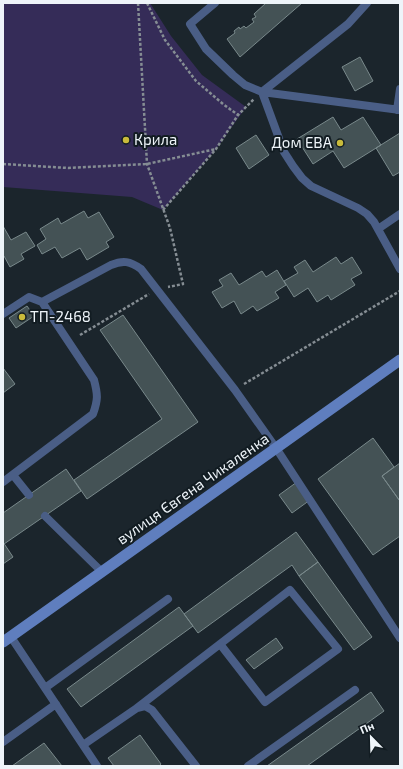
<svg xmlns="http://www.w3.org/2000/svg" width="403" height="769" viewBox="0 0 403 769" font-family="'Exo 2',sans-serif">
<rect width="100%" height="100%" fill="#1b252c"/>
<path fill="#352c58" d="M3,3H150L171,36L202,75L246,107L216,149L163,210L132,197L3,187Z"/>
<path fill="#445255" stroke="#79898b" d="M266,3H302L240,57L227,39L235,33L234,31L239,27L240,29L244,26L246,28L254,22L252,19L256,17L254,14Z
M360,57L373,81L355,91L342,67Z
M333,117L341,130L363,117L381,145L344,168L333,151L313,164L297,139Z
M400,133V172L393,176L376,148Z
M256,135L269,155L249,169L236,148Z
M84,211L88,218L99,212L114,237L106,242L109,247L87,260L80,248L62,258L55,247L42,254L37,245L46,239L40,229L58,218L61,224Z
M3,226L11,240L26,232L35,246L21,254L24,259L10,267L4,256L3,257Z
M336,257L341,264L352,257L362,273L351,279L355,285L331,300L328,295L317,302L308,288L294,297L284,281L298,273L294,267L305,260L313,272Z
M277,270L286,285L275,292L279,298L257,311L253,306L241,314L234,301L222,308L212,292L223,286L219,280L231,273L239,285L262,271L266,277Z
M27,306L34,316L16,328L9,318Z
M123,315L198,422L87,499L74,480L162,419L100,330Z
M3,368L15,384L3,393Z
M373,438L394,467L382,476L400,501V536L373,555L318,479Z
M400,463V499L399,500L382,476Z
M66,469L81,491L4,544L3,542V513Z
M297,482L310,500L292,513L279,495Z
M296,532L318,562L299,576L292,565L198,633L184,614Z
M3,542L13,557L3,564Z
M318,562L372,637L354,650L299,576Z
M179,607L193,626L81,707L67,689Z
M276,638L283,648L254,669L246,660Z
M371,692L384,711L307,766H267Z
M140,735L161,764L159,766H114L108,758Z
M44,743L62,766H12Z"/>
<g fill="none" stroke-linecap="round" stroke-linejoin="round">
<path stroke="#858d93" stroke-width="2.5" stroke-dasharray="3 2" stroke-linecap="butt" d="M138,3L147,164L170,228L183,284L168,287
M147,3L165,40L196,81L223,104L238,115
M3,164L68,168L147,164L216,149
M163,210L216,149L238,115L254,99
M80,335L149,294
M244,384L400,291"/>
<path stroke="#4a5e86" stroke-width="8" d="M215,3L190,24L206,49L233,75L245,85L262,92L400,110
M262,92L284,152L293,166L302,178L311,186L358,208L367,214L374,222L400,269
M262,92L348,24L367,3
M397,110L400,89
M378,229L400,214
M42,302L111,265C123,260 130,261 141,269L235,390L276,448L400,638
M3,314L29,297L42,302L94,380C98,395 98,400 93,414L3,482
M13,475L29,495
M45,516L102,572
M11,637L97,766
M45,688L168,599
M137,708L290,590L338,649L265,702L220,644
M3,742L56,704
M83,745L137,708L145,706L152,710L196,766
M248,766L355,690"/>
<path stroke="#5f7ebe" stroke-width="11" d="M3,642L400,360"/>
</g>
<g fill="#c9bb3b" stroke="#121c22" stroke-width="1.5">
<circle cx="126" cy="140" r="4"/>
<circle cx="340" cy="143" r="4"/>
<circle cx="22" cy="317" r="4"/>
</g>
<g text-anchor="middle" stroke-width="4" stroke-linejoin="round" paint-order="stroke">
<g font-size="15" fill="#eef4f9" stroke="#121c22" text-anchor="start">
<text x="134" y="145">Крила</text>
<text x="332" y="148" text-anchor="end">Дом ЕВА</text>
<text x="30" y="322">ТП-2468</text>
</g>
<g font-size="15" fill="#eef4f9" stroke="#121c22">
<text transform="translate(193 489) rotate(-35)" y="5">вулиця Євгена Чикаленка</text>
</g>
</g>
<rect width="403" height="769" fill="none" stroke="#eef4f9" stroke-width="8"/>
<g transform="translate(371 737) rotate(337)" stroke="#121c22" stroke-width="3" paint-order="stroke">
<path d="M0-3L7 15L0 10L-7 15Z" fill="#eef4f9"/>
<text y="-6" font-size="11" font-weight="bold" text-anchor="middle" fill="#eef4f9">Пн</text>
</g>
</svg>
